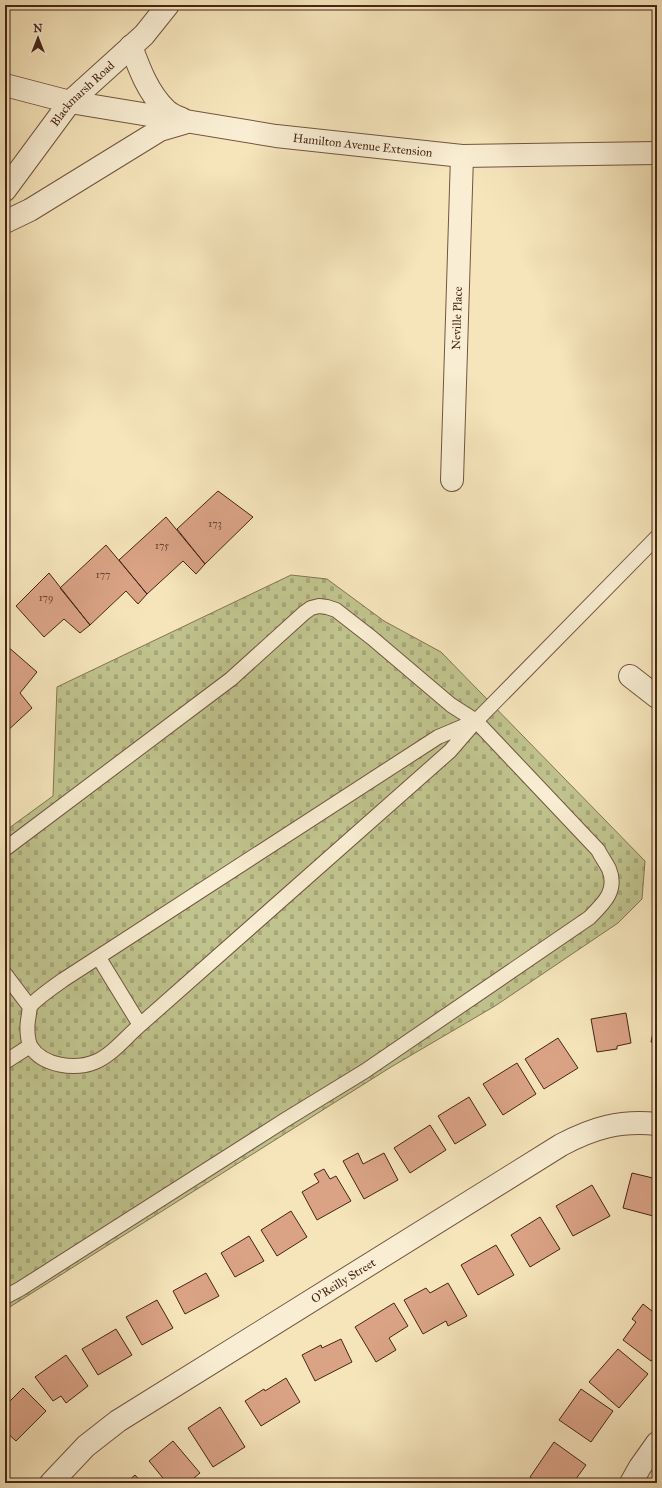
<svg xmlns="http://www.w3.org/2000/svg" width="662" height="1488" viewBox="0 0 662 1488" font-family="'IM FELL Great Primer',serif">
<defs>
<pattern id="cemetery-stones" width="16" height="16" patternUnits="userSpaceOnUse"><rect width="16" height="16" fill="#c0c38d"/><path d="M2 7V4a2 2 0 0 1 4 0v3zM10 15v-3a2 2 0 0 1 4 0v3z" fill="#a6a779"/></pattern>
</defs>
<rect width="100%" height="100%" fill="#f6e5bb"/>
<filter id="stains"><feTurbulence type="fractalNoise" baseFrequency=".005" numOctaves="4"/><feColorMatrix values="0 0 0 0 .2 0 0 0 0 .09 0 0 0 0 .02 0 0 0 .5 -.17"/></filter>
<radialGradient id="worn" r=".72"><stop offset=".6" stop-color="#630" stop-opacity="0"/><stop offset="1" stop-color="#630" stop-opacity=".3"/></radialGradient>
<path fill="url(#cemetery-stones)" stroke="#837452" d="M291,575L327,579L384,621L441,652L645,861L642,899L618,923L495,1006L391,1067L5,1310V831L53,796L57,687Z"/>
<path fill="#daa386" stroke="#462517" d="M218,491L253,517L205,564L177,529Z
M166,517L205,564L196,574L183,561L147,594L119,560Z
M106,545L147,594L138,604L126,591L90,625L60,588Z
M49,573L90,625L80,633L64,619L44,637L16,606Z
M7,646L37,672L20,693L32,708L5,733V648Z
M626,1013L631,1043L617,1046V1049L597,1052L591,1019Z
M657,1013V1044L651,1042Z
M558,1038L578,1068L544,1089L525,1059Z
M517,1063L536,1094L503,1115L483,1084Z
M469,1097L486,1125L455,1144L438,1116Z
M430,1125L446,1150L410,1173L394,1148Z
M358,1153L363,1164L384,1153L398,1180L364,1199L343,1161Z
M324,1169L330,1179L336,1176L351,1201L317,1220L302,1192L319,1182L314,1174Z
M632,1173L657,1179V1217L623,1208Z
M592,1185L610,1216L573,1236L556,1206Z
M291,1211L307,1237L277,1256L261,1230Z
M540,1217L560,1249L530,1267L511,1235Z
M249,1236L264,1261L235,1277L221,1253Z
M496,1245L514,1275L478,1295L461,1265Z
M206,1273L219,1296L185,1314L173,1291Z
M448,1283L467,1316L448,1326L446,1321L423,1334L404,1300L426,1288L430,1293Z
M157,1300L173,1328L142,1345L126,1317Z
M394,1303L408,1326L389,1338L396,1350L376,1362L355,1327Z
M643,1304L657,1315V1354L651,1361L623,1340L636,1322L632,1319Z
M116,1329L132,1355L98,1375L82,1349Z
M341,1339L352,1362L315,1381L302,1355L321,1345L322,1348Z
M618,1349L648,1374L619,1408L589,1382Z
M66,1355L88,1386L66,1403L61,1396L53,1401L35,1377Z
M286,1378L300,1402L261,1426L245,1401L264,1389L265,1391Z
M23,1388L46,1411L16,1441L5,1431V1406Z
M581,1389L613,1411L591,1442L559,1420Z
M220,1407L245,1447L213,1467L188,1428Z
M173,1441L200,1473L188,1483H167L149,1461Z
M554,1442L586,1465L573,1483H539L530,1477Z
M135,1475L142,1483H126Z"/>
<g fill="none" stroke-linecap="round" stroke-linejoin="round">
<g stroke="#725540" stroke-width="16">
<path id="service" d="M476,721L438,737L63,980C56,985 34,1000 30,1007C29,1011 29,1016 28,1020C27,1027 27,1040 31,1047C43,1066 75,1070 95,1062C112,1055 126,1037 140,1025L450,751L476,721L657,537
M5,849L231,679L304,613L311,608L319,606L327,607L336,610L372,638L451,705L476,721L598,850C601,856 606,863 609,869C618,891 603,904 589,918L365,1071L285,1120L20,1289L5,1297
M99,958L140,1025
M5,974L30,1007
M5,1062L30,1046"/>
</g>
<g stroke="#725540" stroke-width="24">
<g id="minor">
<path d="M5,85L70,102"/>
<path id="s1" d="M452,480L462,156"/>
<path d="M630,676L657,697"/>
<path id="s2" d="M51,1483L86,1446L118,1421L561,1145C593,1128 620,1120 657,1124"/>
<path d="M631,1483L640,1467L657,1443"/>
</g>
</g>
<g stroke="#725540" stroke-width="24">
<g id="tertiary">
<path d="M131,46C139,68 148,93 166,110C170,114 177,117 182,119"/>
<path id="s3" d="M70,102L276,136L462,156L657,153"/>
<path id="s4" d="M5,190L70,102L144,35L168,5"/>
<path d="M5,222L30,210L160,130L184,123"/>
</g>
</g>
<use href="#service" stroke="#f9eed3" stroke-width="14"/>
<use href="#minor" stroke="#f9eed3" stroke-width="22"/>
<use href="#tertiary" stroke="#f9eed3" stroke-width="22"/>
</g>
<g text-anchor="middle" stroke-width="4" stroke-linejoin="round" paint-order="stroke">
<g font-size="10" fill="#6b4433">
<text x="215" y="527">173</text>
<text x="162" y="549">175</text>
<text x="103" y="578">177</text>
<text x="46" y="601">179</text>
</g>
<g font-size="12" fill="#462517" stroke="#f9eed3">
<text dy="4" stroke="none"><textPath href="#s4" startOffset="124">Blackmarsh Road</textPath></text>
<text dy="4" stroke="none"><textPath href="#s3" startOffset="296">Hamilton Avenue Extension</textPath></text>
<text dy="4" stroke="none"><textPath href="#s1" startOffset="162">Neville Place</textPath></text>
<text dy="4" stroke="none"><textPath href="#s2" startOffset="357">O'Reilly Street</textPath></text>
</g>
</g>
<rect width="662" height="1488" fill="none" stroke="#f6e5bb" stroke-width="20"/>
<rect x="6" y="6" width="650" height="1476" fill="none" stroke="#462517" stroke-width="2"/>
<rect x="10" y="10" width="642" height="1468" fill="none" stroke="#462517"/>
<g transform="translate(38 38)" stroke="#f9eed3" stroke-width="3" paint-order="stroke">
<path d="M0-3L7 15L0 10L-7 15Z" fill="#462517"/>
<text y="-6" font-size="11" font-weight="bold" text-anchor="middle" fill="#462517">N</text>
</g>
<rect width="100%" height="100%" filter="url(#stains)"/>
<rect width="100%" height="100%" fill="url(#worn)"/>
</svg>
